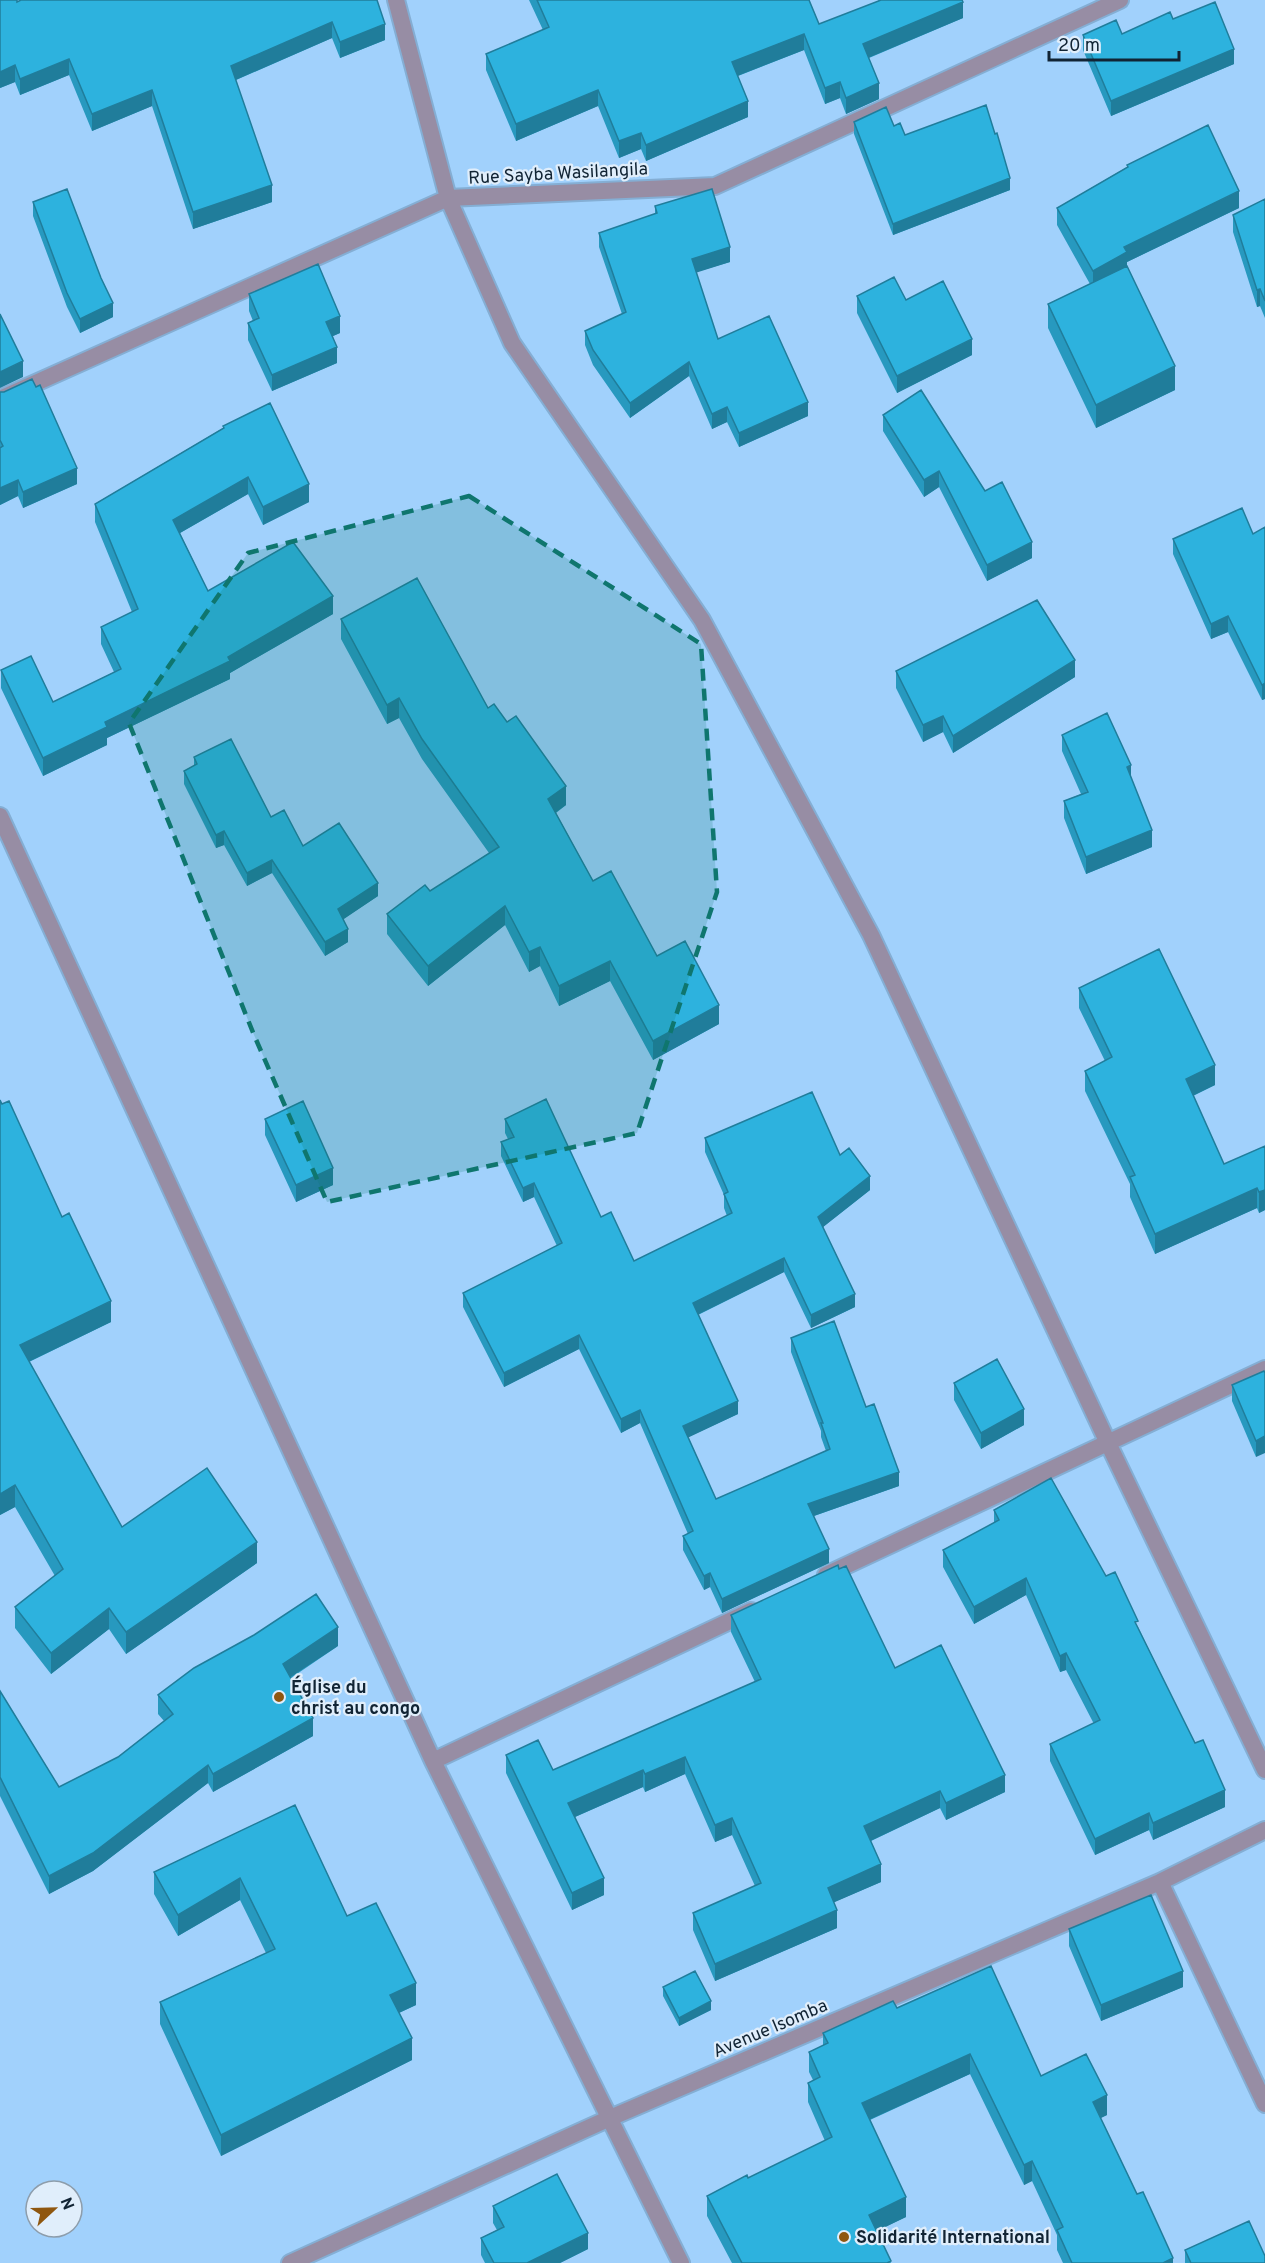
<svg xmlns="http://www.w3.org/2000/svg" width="1265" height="2263" viewBox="0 0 1265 2263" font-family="Overpass,sans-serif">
<rect width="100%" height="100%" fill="#a1d1fc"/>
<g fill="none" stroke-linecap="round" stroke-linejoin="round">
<g stroke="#84aed4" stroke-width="20">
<path id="minor" d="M396,0L448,198L512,343L702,620L871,935L1108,1443L1265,1770
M0,399L448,198L715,186L1120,0
M0,816L433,1761L681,2263
M826,1575L1265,1369
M433,1761L751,1611
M1160,1882L1265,2104
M290,2263L610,2118L1160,1882L1265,1830"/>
</g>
<use href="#minor" stroke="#978da4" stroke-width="16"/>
</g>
<path fill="#2799bf" d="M377,0L385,40L340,58L332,38L236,80L272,202L193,229L152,106L92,131L69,75L20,95L15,82L0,88L17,2Z
M529,0H809L819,24L879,1L878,0H962L963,18L869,58L879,99L846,114L840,98L825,104L804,50L738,76L748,117L646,161L641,149L619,158L598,106L516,141L486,70V54L543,30Z
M1173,19L1234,64L1111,116L1083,50V35L1122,34Z
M854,122L894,126L905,135L1010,190L893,235L854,134Z
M1127,165L1239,208L1127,262V266L1175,390L1096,428L1048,328V304L1090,284L1057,225V208L1127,167Z
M1265,199V318L1260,306L1257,307L1233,232V215Z
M33,202L113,317L80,333L67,307L33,216Z
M655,206L730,262L696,272L718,339L808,416L739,447L727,422L712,429L689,376L630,418L593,365L585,345V331L622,314L599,247V233L655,214Z
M249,294L340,333L333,336L337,363L272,391L248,340V323L253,321L249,311Z
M857,296L906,300L972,355L897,393L857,313Z
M0,392L77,484L23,508L18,496L0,505Z
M883,415L985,491L1032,558L987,581L939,487L924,497L883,431Z
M223,426L309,502L263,525L248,494L180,533L208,591L333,614L230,673V679L107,738V745L43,776L1,688V670L53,702L114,672L101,644V627L132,612L95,522V504L223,428Z
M1265,527V699L1262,700L1228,632L1211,639L1173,554V539L1253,534Z
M341,619L488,708L566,805L556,813L593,881L657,956L719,1024L653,1060L610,981L559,1006L540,966L529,972L505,925L428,986L387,934V914L430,891L489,853L422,759L399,718L387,724L341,639Z
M896,671L1075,677L953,753L943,732L923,742L896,688Z
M1062,735L1131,778L1152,847L1086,874L1064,818V801L1081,794L1062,751Z
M194,757L271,817L303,846L378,896L343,919L348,942L325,956L272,873L247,886L224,845L216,848L184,784V771L194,766Z
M1079,988L1215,1085L1193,1096L1224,1164L1265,1146V1210L1259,1213L1257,1208L1155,1254L1130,1197V1184L1085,1091V1071L1105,1061L1079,1008Z
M0,1100L111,1322L29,1362L122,1527L257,1563L126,1654L109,1629L51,1674L15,1628V1607L55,1576L15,1507L0,1515Z
M265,1119L333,1185L296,1202L265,1135Z
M505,1119L601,1217L634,1261L727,1216L724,1208V1195L705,1152V1138L840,1155L870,1190L823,1227L855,1307L811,1328L784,1272L698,1315L738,1414L688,1437L716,1499L826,1451L821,1437V1431L791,1352V1338L866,1407L899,1486L814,1516L829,1563L722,1613L710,1587L704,1590L683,1550V1536L688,1534L640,1423L621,1433L579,1349L504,1387L463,1307V1293L557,1246L534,1197L523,1202L501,1156V1142L508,1139L505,1133Z
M1265,1373L1256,1457L1232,1401V1385Z
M954,1383L1024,1425L981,1449L954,1400Z
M994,1510L1106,1576L1138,1627L1225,1807L1153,1840L1149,1830L1095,1855L1050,1761V1744L1094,1724L1066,1670L1060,1672L1026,1595L974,1624L943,1567V1550L994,1523Z
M731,1615L895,1668L1005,1792L946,1820L940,1808L871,1841L881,1882L834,1902L837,1928L715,1981L693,1930V1913L755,1886L732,1835L715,1842L685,1774L645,1792L643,1787L575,1817L604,1895L572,1910L506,1773V1755L553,1770L755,1682L731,1632Z
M338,1646L291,1678L313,1736L213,1792L208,1783L93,1871L49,1894L0,1796V1691L59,1787L118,1757L164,1721L158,1714V1695Z
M295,1805L347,1916L416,2005L399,2013L412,2060L221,2156L160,2024V2002L266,1953L240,1900L178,1936L154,1894V1872Z
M1069,1929L1183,1987L1101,2021L1069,1946Z
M663,1987L711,2010L679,2026L663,1996Z
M897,2008L1041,2076L1107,2115L1100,2118L1137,2194L1173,2263H1063L1057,2250V2235L1032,2181L1024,2185L970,2074L870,2120L906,2217L876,2231L891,2263H732L707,2216V2196L748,2178L825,2141L808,2102V2083L813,2080L809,2072V2052L823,2046V2033Z
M493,2206L588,2249L560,2263H485L481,2255V2238L497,2230L493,2223Z
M1185,2250L1265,2263H1185Z"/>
<path fill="#207d9b" d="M963,2V18L863,60V44Z
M332,22V38L231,82V66Z
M385,24V40L340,58V42Z
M804,34V50L732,78V62Z
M1234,49V64L1111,116V101Z
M69,59V75L20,95V79Z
M15,65V82L0,88V72Z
M840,82V98L825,104V88Z
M879,83V99L846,114V98Z
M152,90V106L92,131V114Z
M598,90V106L516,141V124Z
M748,101V117L646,161V145Z
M641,133V149L619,158V141Z
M1010,178V190L893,235V224Z
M272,185V202L193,229V212Z
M1239,191V208L1127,262V269L1093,288V271L1124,247Z
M730,247V262L692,274V259Z
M1260,289V306L1257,307V290Z
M113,303V317L80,333V319Z
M340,316V333L326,339V322Z
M972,339V355L897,393V376Z
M337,347V363L272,391V375Z
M23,361V377L0,388V372Z
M689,362V376L630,418V403Z
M1175,366V390L1096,428V405Z
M808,402V416L739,447V433Z
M727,407V422L712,429V414Z
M77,468V484L23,508V492Z
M939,471V487L924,497V480Z
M248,477V494L173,537V520Z
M18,480V496L0,505V488Z
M309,484V502L263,525V507Z
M1032,542V558L987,581V565Z
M333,596V614L230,673V679L107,738V745L43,776V758L105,722L228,657Z
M1228,616V632L1211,639V624Z
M1075,660V677L953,753V736Z
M1265,683V699L1262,700V685Z
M399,698V718L387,724V705Z
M943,716V732L923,742V725Z
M1131,765V781L1127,767Z
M566,786V805L548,818V799Z
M1152,830V847L1086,874V857Z
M224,831V845L216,848V835Z
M272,860V873L247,886V873Z
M378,883V896L338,923V909Z
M505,906V925L428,986V966Z
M348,929V942L325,956V942Z
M540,947V966L529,972V952Z
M610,961V981L559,1006V986Z
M719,1005V1024L653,1060V1041Z
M1215,1065V1085L1186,1099V1079Z
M333,1168V1185L296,1202V1185Z
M870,1176V1190L818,1231V1217Z
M534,1183V1197L523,1202V1188Z
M1257,1188V1208L1155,1254V1234Z
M1265,1190V1210L1259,1213V1192Z
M784,1258V1272L693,1317V1303Z
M855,1294V1307L811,1328V1315Z
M111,1301V1322L20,1366V1345Z
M579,1335V1349L504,1387V1373Z
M738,1401V1414L683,1440V1426Z
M1024,1409V1425L981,1449V1433Z
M640,1410V1423L621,1433V1419Z
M1265,1436V1453L1256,1457V1441Z
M899,1472V1486L808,1518V1504Z
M15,1485V1507L0,1515V1494Z
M257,1542V1563L126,1654V1632Z
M829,1549V1563L722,1613V1599Z
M710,1573V1587L704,1590V1576Z
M1026,1578V1595L974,1624V1607Z
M109,1608V1629L51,1674V1653Z
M338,1627V1646L283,1682V1664Z
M1066,1653V1670L1060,1672V1656Z
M313,1718V1736L213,1792V1774Z
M685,1757V1774L645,1792V1774Z
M208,1765V1783L93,1871L49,1894V1876Z
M643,1770V1787L568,1820V1803Z
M1005,1775V1792L946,1820V1803Z
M1225,1790V1807L1153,1840V1823Z
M940,1791V1808L864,1844V1826Z
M1149,1813V1830L1095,1855V1839Z
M732,1818V1835L715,1842V1825Z
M881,1864V1882L828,1905V1888Z
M240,1878V1900L178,1936V1915Z
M604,1878V1895L572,1910V1893Z
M837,1910V1928L715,1981V1964Z
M1183,1971V1987L1101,2021V2005Z
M416,1983V2005L390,2017V1995Z
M711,2001V2010L679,2026V2018Z
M412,2038V2060L221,2156V2135Z
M970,2054V2074L862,2123V2103Z
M1107,2095V2115L1093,2122V2102Z
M1032,2161V2181L1024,2185V2165Z
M906,2197V2217L869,2235V2215Z
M588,2233V2249L560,2263H527Z
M1173,2258V2263H1163Z"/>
<path fill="#2db2de" stroke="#207d9b" stroke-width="1.5" d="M0,0H17V2L21,0H377L385,24L340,42L332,22L231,66L272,185L193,212L152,90L92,114L69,59L20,79L15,65L0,72Z
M537,0H809L819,24L881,0H962L963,2L863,44L879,83L846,98L840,82L825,88L804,34L732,62L748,101L646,145L641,133L619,141L598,90L516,124L486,54L549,27Z
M1215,2L1234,49L1111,101L1083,35L1116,20L1122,34L1170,12L1173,19Z
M986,105L995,134L997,133L1010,178L893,224L854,122L886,107L894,126L900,123L905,135Z
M1208,125L1239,191L1124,247L1127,252L1093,271L1057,208L1128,167L1127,165Z
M67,189L101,278L113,303L80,319L67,293L33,202Z
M712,189L730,247L692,259L718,339L769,316L808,402L739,433L727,407L712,414L689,362L630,403L593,350L585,331L626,312L599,233L657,213L655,206Z
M1265,199V301L1260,289L1257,290L1233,215Z
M318,264L340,316L326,322L337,347L272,375L248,323L259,318L249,294Z
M1127,266L1175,366L1096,405L1048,304Z
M894,277L906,300L943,281L972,339L897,376L857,296Z
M0,314L23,361L0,372Z
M32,379L36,387L40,385L77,468L23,492L18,480L0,488V448L3,446L0,440V392H4Z
M921,390L985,491L1002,482L1032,542L987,565L939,471L924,480L883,415Z
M270,403L309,484L263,507L248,477L173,520L208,591L293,542L333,596L228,657L230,661L105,722L107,727L43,758L1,670L31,656L53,702L121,669L101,627L138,609L95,504L224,428L223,426Z
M1242,508L1253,534L1265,527V683L1262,685L1228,616L1211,624L1173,539Z
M417,578L488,708L494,704L507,722L516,716L566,786L548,799L593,881L611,871L657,956L685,941L719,1005L653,1041L610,961L559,986L540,947L529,952L505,906L428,966L387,914L425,885L430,891L499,847L422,739L399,698L387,705L341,619Z
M1037,600L1075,660L953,736L943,716L923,725L896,671Z
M1107,713L1131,765L1127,767L1152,830L1086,857L1064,801L1088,792L1062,735Z
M231,739L271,817L284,810L303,846L339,823L378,883L338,909L348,929L325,942L272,860L247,873L224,831L216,835L184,771L197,764L194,757Z
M1159,949L1215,1065L1186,1079L1224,1164L1265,1146V1190L1259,1192L1257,1188L1155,1234L1130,1177L1135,1175L1085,1071L1112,1057L1079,988Z
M812,1092L840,1155L849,1148L870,1176L818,1217L855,1294L811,1315L784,1258L693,1303L738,1401L683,1426L716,1499L830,1449L821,1423H823L791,1338L834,1321L866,1407L874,1404L899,1472L808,1504L829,1549L722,1599L710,1573L704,1576L683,1536L693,1531L640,1410L621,1419L579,1335L504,1373L463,1293L562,1243L534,1183L523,1188L501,1142L514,1137L505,1119L546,1099L601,1217L611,1212L634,1261L732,1213L724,1194L728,1192L705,1138Z
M0,1100L2,1104L9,1101L62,1217L69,1213L111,1301L20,1345L122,1527L207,1468L257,1542L126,1632L109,1608L51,1653L15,1607L63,1569L15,1485L0,1494Z
M303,1101L333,1168L296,1185L265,1119Z
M997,1359L1024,1409L981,1433L954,1383Z
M1264,1371L1265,1373V1436L1256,1441L1232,1385Z
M1051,1478L1106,1576L1115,1572L1138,1621L1135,1622L1195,1743L1203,1740L1225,1790L1153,1823L1149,1813L1095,1839L1050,1744L1100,1720L1066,1653L1060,1656L1026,1578L974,1607L943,1550L999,1520L994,1510Z
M838,1565L839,1569L846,1566L895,1668L941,1645L1005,1775L946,1803L940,1791L864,1826L881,1864L828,1888L837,1910L715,1964L693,1913L761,1883L732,1818L715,1825L685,1757L645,1774L643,1770L568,1803L604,1878L572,1893L506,1755L538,1740L553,1770L761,1679L731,1615Z
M316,1594L338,1627L283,1664L313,1718L213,1774L208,1765L93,1853L49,1876L0,1777V1691L59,1787L118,1757L173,1714L158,1695L194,1668L254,1635Z
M295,1805L347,1916L376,1903L416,1983L390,1995L412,2038L221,2135L160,2002L275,1949L240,1878L178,1915L154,1872Z
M1151,1895L1183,1971L1101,2005L1069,1929Z
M991,1966L1041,2076L1086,2054L1107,2095L1093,2102L1137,2194L1143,2192L1173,2258L1163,2263H1072L1057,2230L1063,2227L1032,2161L1024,2165L970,2054L862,2103L906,2197L869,2215L891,2261L887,2263H742L707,2196L747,2175L748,2178L832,2137L808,2083L820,2077L809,2052L828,2043L823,2033L893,2001L897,2008Z
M695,1971L711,2001L679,2018L663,1987Z
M557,2174L588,2233L527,2263H494L481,2238L504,2227L493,2206Z
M1249,2221L1265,2256V2263H1191L1185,2250Z"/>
<path fill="#0f766e" fill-opacity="0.2" stroke="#0f766e" stroke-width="4.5" stroke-dasharray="12 8" stroke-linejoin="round" d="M469,496L701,644L717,892L637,1133L327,1202L254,1035L129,723L248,553Z"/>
<g fill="#8f570f" stroke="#e0eefb" stroke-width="2">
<circle cx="279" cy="1697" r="6"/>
<circle cx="844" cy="2237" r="6"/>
</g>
<g text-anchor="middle" stroke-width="4.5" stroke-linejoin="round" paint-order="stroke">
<g font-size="18" fill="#112434" stroke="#e0eefb">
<text transform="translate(558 173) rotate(-3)" y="6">Rue Sayba Wasilangila</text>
<text transform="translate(770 2028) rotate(-23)" y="6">Avenue Isomba</text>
</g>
<g font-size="18" font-weight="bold" fill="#112434" stroke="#e0eefb" text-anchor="start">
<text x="291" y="1693">Église du<tspan x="291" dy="21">christ au congo</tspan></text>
<text x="856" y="2243">Solidarité International</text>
</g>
</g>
<g transform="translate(54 2209) rotate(68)"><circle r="28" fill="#e0eefb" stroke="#8d9dab" stroke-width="1.5"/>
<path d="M0-4.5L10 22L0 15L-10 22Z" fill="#8f570f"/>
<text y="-9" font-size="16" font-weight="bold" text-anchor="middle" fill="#112434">N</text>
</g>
<path d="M1049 51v9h130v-9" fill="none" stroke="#112434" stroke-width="3"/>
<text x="1058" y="51" font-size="18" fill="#112434" stroke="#e0eefb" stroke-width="4.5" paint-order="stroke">20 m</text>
</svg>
